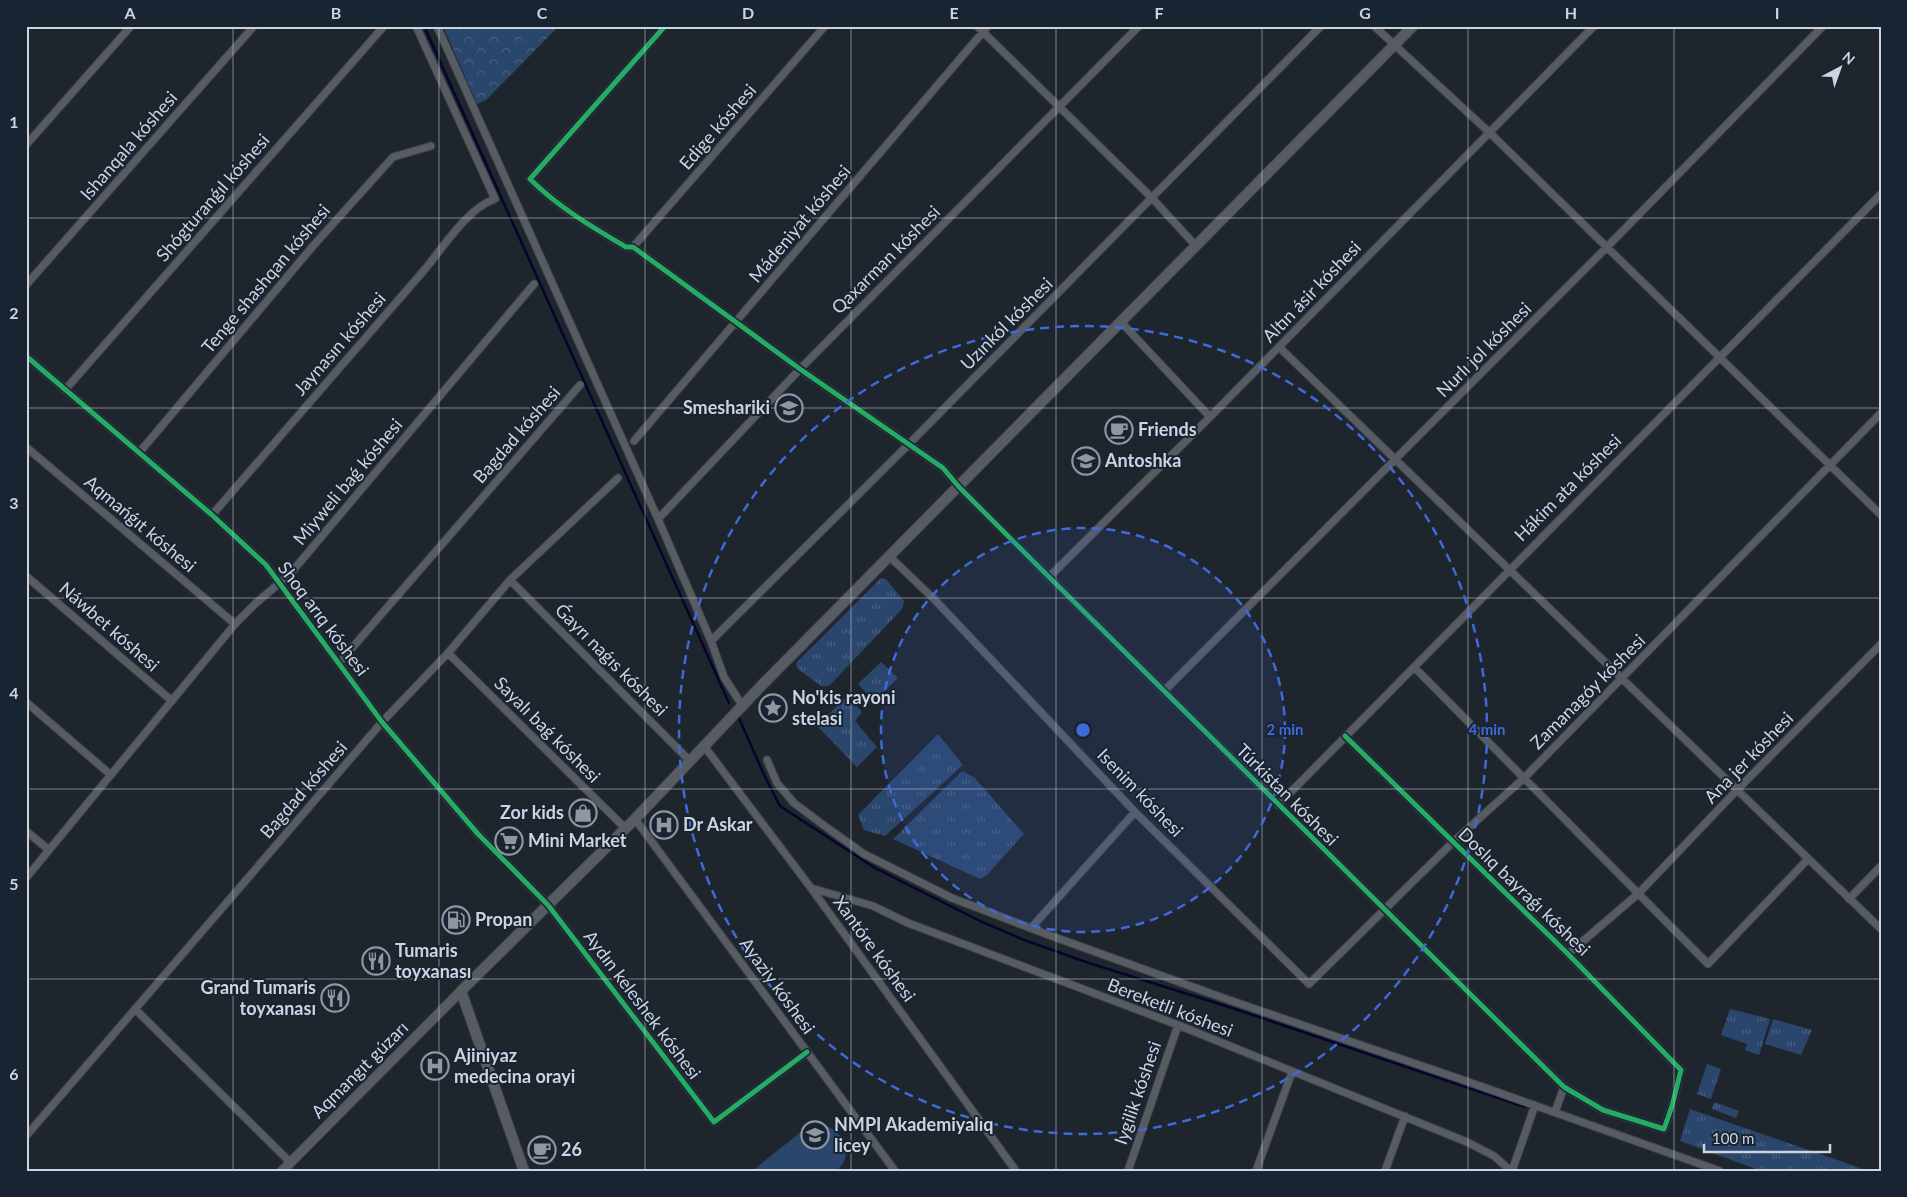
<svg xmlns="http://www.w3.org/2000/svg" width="1907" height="1197" viewBox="0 0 1907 1197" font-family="Lato,sans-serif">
<defs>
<pattern id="grass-tufts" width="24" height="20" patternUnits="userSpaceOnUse" patternTransform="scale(1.25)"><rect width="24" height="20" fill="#2b466c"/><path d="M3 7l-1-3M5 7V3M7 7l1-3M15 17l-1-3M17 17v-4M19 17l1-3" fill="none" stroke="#496081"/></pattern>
<pattern id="forest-crowns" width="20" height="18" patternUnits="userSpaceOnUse" patternTransform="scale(1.25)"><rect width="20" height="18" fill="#2b466c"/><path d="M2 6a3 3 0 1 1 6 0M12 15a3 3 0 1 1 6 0" fill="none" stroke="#496081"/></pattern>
</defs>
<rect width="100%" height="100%" fill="#1f252d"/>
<path fill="url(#grass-tufts)" d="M881,578L886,579L904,601L902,609L829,686H821L798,669L796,663Z
M881,662L898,678L874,701L858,684Z
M847,696L862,712L855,721L877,747L857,767L817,726Z
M938,734L963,765L885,836L864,830L858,815Z
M962,771L974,777L1024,834L987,875L980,879L893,839Z
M1730,1009L1770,1019L1759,1055L1745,1050L1747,1044L1721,1035Z
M1773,1019L1812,1030L1801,1055L1765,1044Z
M1707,1064L1721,1069L1711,1099L1697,1094Z
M1714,1102L1739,1111L1736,1118L1712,1109Z
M1690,1109L1869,1171H1761L1680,1141Z"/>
<path fill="url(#forest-crowns)" d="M443,26H559L486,100L477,104Z"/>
<path fill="#2b466c" d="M816,1124C841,1125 858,1153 836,1171H752L807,1127Z"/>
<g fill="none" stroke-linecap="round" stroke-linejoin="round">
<path stroke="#03052e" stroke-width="2.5" d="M424,26L729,703
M738,716L766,779L780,806L875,868L980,921L1024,940L1089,963L1232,1008L1525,1107"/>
<g stroke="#3d4149" stroke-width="9">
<path id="minor" d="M437,26L658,519L711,641L724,677L742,705
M665,26L530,179C558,207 592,227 626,247H633L800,369L943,468L959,487L1042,570L1564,1087L1603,1110L1664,1129L1672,1106L1681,1070L1568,954L1345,736
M977,26L1152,198L1196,246
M1374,26L1490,133L1881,515
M26,145L131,26
M633,247L825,26
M26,285L254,26
M1121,322L1210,417
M1279,347L1881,929
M26,356L212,515L266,565L382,722L478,834L548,905L714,1122L807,1052
M65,390L384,26
M634,441L988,26
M26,447L235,624
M139,453L313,246L393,157L431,146
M212,515L426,268C443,247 469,207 495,199L416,26
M658,519L800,369L1139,26
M889,556L934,599L1135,812L1309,984L1453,842L1524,778L1881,413
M26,576L172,701
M1049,577L1210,417L1594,26
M510,580L690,761
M711,641L909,444L1321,26
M448,653L625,828
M339,663L580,385
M1414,667L1708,964L1808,859
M1164,691L1607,247L1823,26
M26,702L111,775
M704,746L811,888L1016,1171
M767,760L777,783L794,803L826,827L864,854L952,898L1046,934L1229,1000L1463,1080L1720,1171
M1278,805L1881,194
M635,819L895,1171
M26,831L49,850
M26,878L235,624L256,603L290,574L534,284
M811,888L873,906L908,923L1178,1025L1467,1142L1494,1156L1511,1171
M1849,899L1881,866
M1031,928L1135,812
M1568,954L1639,893L1736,791L1881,644
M135,1009L290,1162
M1555,1112L1564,1087
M26,1136L382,722L448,653L510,580L618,478
M1128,1171L1178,1025
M1256,1171L1292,1072
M1385,1171L1405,1116
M1512,1171L1535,1105"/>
</g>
<g stroke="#3d4149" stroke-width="11">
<path id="tertiary" d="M282,1171L461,991"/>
</g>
<g stroke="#3d4149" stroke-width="12">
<path id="secondary" d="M524,1171L461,991L635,819L763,684L1413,26"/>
</g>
<use href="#minor" stroke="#575c63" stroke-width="7"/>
<use href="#tertiary" stroke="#575c63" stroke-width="9"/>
<use href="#secondary" stroke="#575c63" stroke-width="10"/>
<g stroke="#192433" stroke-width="8">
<path id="cycleway" d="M665,26L530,179C558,207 592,227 626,247H633L800,369L943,468L959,487L1042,570L1564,1087L1603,1110L1664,1129L1672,1106L1681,1070L1568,954L1345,736
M26,356L212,515L266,565L382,722L478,834L548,905L714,1122L807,1052"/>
</g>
<use href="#cycleway" stroke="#26ab63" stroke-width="5"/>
</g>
<path fill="none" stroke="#cdd4df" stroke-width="1" stroke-opacity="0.55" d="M233,26V1171M439,26V1171M645,26V1171M851,26V1171M1056,26V1171M1262,26V1171M1468,26V1171M1674,26V1171M26,218H1881M26,408H1881M26,598H1881M26,789H1881M26,979H1881"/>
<circle cx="1083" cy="730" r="202" fill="#4069d9" fill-opacity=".12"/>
<g fill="none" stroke="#4069d9" stroke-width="2.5" stroke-dasharray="9 6">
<circle cx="1083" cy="730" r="202"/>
<circle cx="1083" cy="730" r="404"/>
</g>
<defs>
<g id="school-ring" transform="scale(1.4375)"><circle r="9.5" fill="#192433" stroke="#9097a1" stroke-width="1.5"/><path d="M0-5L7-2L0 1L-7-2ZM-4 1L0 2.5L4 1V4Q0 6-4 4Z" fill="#9097a1"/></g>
<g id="cafe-ring" transform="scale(1.4375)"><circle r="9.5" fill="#192433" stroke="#9097a1" stroke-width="1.5"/><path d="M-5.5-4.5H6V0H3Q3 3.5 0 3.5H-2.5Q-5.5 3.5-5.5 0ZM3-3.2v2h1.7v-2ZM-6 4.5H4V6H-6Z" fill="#9097a1"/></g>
<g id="sight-ring" transform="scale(1.4375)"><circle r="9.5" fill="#192433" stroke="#9097a1" stroke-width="1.5"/><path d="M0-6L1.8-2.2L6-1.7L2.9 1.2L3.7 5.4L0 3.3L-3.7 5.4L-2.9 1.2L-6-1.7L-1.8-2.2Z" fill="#9097a1"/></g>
<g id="shop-ring" transform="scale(1.4375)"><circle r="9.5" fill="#192433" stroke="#9097a1" stroke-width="1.5"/><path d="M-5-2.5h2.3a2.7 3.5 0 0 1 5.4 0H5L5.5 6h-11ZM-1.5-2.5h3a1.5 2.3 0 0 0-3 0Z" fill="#9097a1"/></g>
<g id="hospital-ring" transform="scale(1.4375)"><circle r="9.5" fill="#192433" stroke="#9097a1" stroke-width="1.5"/><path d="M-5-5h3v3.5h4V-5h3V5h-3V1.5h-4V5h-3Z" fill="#9097a1"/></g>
<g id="supermarket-ring" transform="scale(1.4375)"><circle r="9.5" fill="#192433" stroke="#9097a1" stroke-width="1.5"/><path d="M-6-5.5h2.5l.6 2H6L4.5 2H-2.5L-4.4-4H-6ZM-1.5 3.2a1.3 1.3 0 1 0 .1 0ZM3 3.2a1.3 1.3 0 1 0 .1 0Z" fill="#9097a1"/></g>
<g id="fuel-ring" transform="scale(1.4375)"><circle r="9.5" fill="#192433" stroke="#9097a1" stroke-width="1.5"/><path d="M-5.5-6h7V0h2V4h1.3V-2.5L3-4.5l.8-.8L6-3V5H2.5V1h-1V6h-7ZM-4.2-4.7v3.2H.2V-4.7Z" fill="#9097a1"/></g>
<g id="restaurant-ring" transform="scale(1.4375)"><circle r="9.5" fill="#192433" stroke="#9097a1" stroke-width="1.5"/><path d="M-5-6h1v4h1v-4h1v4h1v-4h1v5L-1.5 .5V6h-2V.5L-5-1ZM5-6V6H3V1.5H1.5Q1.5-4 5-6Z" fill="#9097a1"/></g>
<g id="university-ring" transform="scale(1.4375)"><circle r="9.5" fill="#192433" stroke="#9097a1" stroke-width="1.5"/><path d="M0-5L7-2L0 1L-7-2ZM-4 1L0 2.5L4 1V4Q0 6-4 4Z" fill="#9097a1"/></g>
</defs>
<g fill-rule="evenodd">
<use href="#school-ring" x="789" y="408"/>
<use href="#cafe-ring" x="1119" y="430"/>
<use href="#school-ring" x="1086" y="461"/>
<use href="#sight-ring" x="773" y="708"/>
<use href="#shop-ring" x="583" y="813"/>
<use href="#hospital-ring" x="664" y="825"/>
<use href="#supermarket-ring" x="509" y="841"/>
<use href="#fuel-ring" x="456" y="920"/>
<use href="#restaurant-ring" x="376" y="961"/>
<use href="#restaurant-ring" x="335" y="998"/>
<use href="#hospital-ring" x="435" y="1066"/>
<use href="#university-ring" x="815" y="1135"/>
<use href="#cafe-ring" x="542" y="1150"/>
</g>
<g text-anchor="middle" stroke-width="4" stroke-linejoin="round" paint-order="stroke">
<g font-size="18" fill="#cdd4df" stroke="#192433">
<text transform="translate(718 127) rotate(-49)" y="6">Edige kóshesi</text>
<text transform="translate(129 146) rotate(-49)" y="6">Ishanqala kóshesi</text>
<text transform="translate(213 198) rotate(-49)" y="6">Shógturanǵıl kóshesi</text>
<text transform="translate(800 224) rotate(-50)" y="6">Mádeniyat kóshesi</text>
<text transform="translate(886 260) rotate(-45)" y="6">Qaxarman kóshesi</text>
<text transform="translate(266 279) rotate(-50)" y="6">Tenge shashqan kóshesi</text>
<text transform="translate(1312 292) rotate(-46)" y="6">Altın ásir kóshesi</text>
<text transform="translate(1007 324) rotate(-45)" y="6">Uzınkól kóshesi</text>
<text transform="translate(340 344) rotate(-49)" y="6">Jaynasın kóshesi</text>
<text transform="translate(1484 350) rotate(-45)" y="6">Nurlı jol kóshesi</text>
<text transform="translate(517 435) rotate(-49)" y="6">Bagdad kóshesi</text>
<text transform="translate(348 482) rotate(-50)" y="6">Miyweli baǵ kóshesi</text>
<text transform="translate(1568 488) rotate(-45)" y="6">Hákim ata kóshesi</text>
<text transform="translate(140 524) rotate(40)" y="6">Aqmańǵıt kóshesi</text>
<text transform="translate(323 619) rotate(53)" y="6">Shoq arıq kóshesi</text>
<text transform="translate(109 627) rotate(41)" y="6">Náwbet kóshesi</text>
<text transform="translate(611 660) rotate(45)" y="6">Ǵayrı naǵıs kóshesi</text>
<text transform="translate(1588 692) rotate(-45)" y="6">Zamanagóy kóshesi</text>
<text transform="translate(547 730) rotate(45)" y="6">Sayalı baǵ kóshesi</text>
<text transform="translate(1749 758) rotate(-46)" y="6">Ana jer kóshesi</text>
<text transform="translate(304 790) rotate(-49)" y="6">Bagdad kóshesi</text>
<text transform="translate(1140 793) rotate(46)" y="6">Isenim kóshesi</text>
<text transform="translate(1287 795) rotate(45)" y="6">Túrkistan kóshesi</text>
<text transform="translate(1524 892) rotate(44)" y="6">Doslıq bayraǵı kóshesi</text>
<text transform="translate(874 949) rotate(54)" y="6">Xantóre kóshesi</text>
<text transform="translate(777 986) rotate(54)" y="6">Ayaziy kóshesi</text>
<text transform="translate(642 1005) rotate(53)" y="6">Aydın keleshek kóshesi</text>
<text transform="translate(1170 1008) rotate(21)" y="6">Bereketli kóshesi</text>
<text transform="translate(360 1070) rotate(-45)" y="6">Aqmangıt gúzarı</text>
<text transform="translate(1138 1093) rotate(-71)" y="6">Iygilik kóshesi</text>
</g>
<g font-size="18" font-weight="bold" fill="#cdd4df" stroke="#192433" text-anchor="start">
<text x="770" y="414" text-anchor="end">Smeshariki</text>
<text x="1138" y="436">Friends</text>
<text x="1105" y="467">Antoshka</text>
<text x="792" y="704">No'kis rayoni<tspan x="792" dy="21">stelasi</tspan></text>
<text x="564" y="819" text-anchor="end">Zor kids</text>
<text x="683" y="831">Dr Askar</text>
<text x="528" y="847">Mini Market</text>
<text x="475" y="926">Propan</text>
<text x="395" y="957">Tumaris<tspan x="395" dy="21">toyxanası</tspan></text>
<text x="316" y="994" text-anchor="end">Grand Tumaris<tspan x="316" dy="21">toyxanası</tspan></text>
<text x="454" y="1062">Ajiniyaz<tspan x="454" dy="21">medecina orayi</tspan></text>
<text x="834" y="1131">NMPI Akademiyalıq<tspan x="834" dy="21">licey</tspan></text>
<text x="561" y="1156">26</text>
</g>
</g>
<circle cx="1083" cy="730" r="8" fill="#4069d9" stroke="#192433" stroke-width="2.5"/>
<g font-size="15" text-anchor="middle" font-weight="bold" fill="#4069d9" stroke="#192433" stroke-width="4" stroke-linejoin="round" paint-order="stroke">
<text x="1285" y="735">2 min</text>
<text x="1487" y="735">4 min</text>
</g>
<rect width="1907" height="1197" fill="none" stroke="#192433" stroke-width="55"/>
<g transform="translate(1840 68) rotate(41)" stroke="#192433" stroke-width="4" paint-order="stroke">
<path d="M0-4L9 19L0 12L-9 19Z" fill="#cdd4df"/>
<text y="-8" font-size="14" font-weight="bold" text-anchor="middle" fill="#cdd4df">N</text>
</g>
<path d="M1704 1144v8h126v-8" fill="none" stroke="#cdd4df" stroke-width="2.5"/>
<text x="1712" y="1144" font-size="15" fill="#cdd4df" stroke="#192433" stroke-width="4" paint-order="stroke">100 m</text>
<rect x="28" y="28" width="1852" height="1142" fill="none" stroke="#cdd4df" stroke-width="2"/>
<g font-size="16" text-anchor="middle" font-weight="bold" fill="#cdd4df">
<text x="130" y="19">A</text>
<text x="336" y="19">B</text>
<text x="542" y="19">C</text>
<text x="748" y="19">D</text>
<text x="954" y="19">E</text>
<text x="1159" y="19">F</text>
<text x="1365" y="19">G</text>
<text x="1571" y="19">H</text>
<text x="1777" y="19">I</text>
<text x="14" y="128">1</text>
<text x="14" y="319">2</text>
<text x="14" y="509">3</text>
<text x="14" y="699">4</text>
<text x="14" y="890">5</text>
<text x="14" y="1080">6</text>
</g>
</svg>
